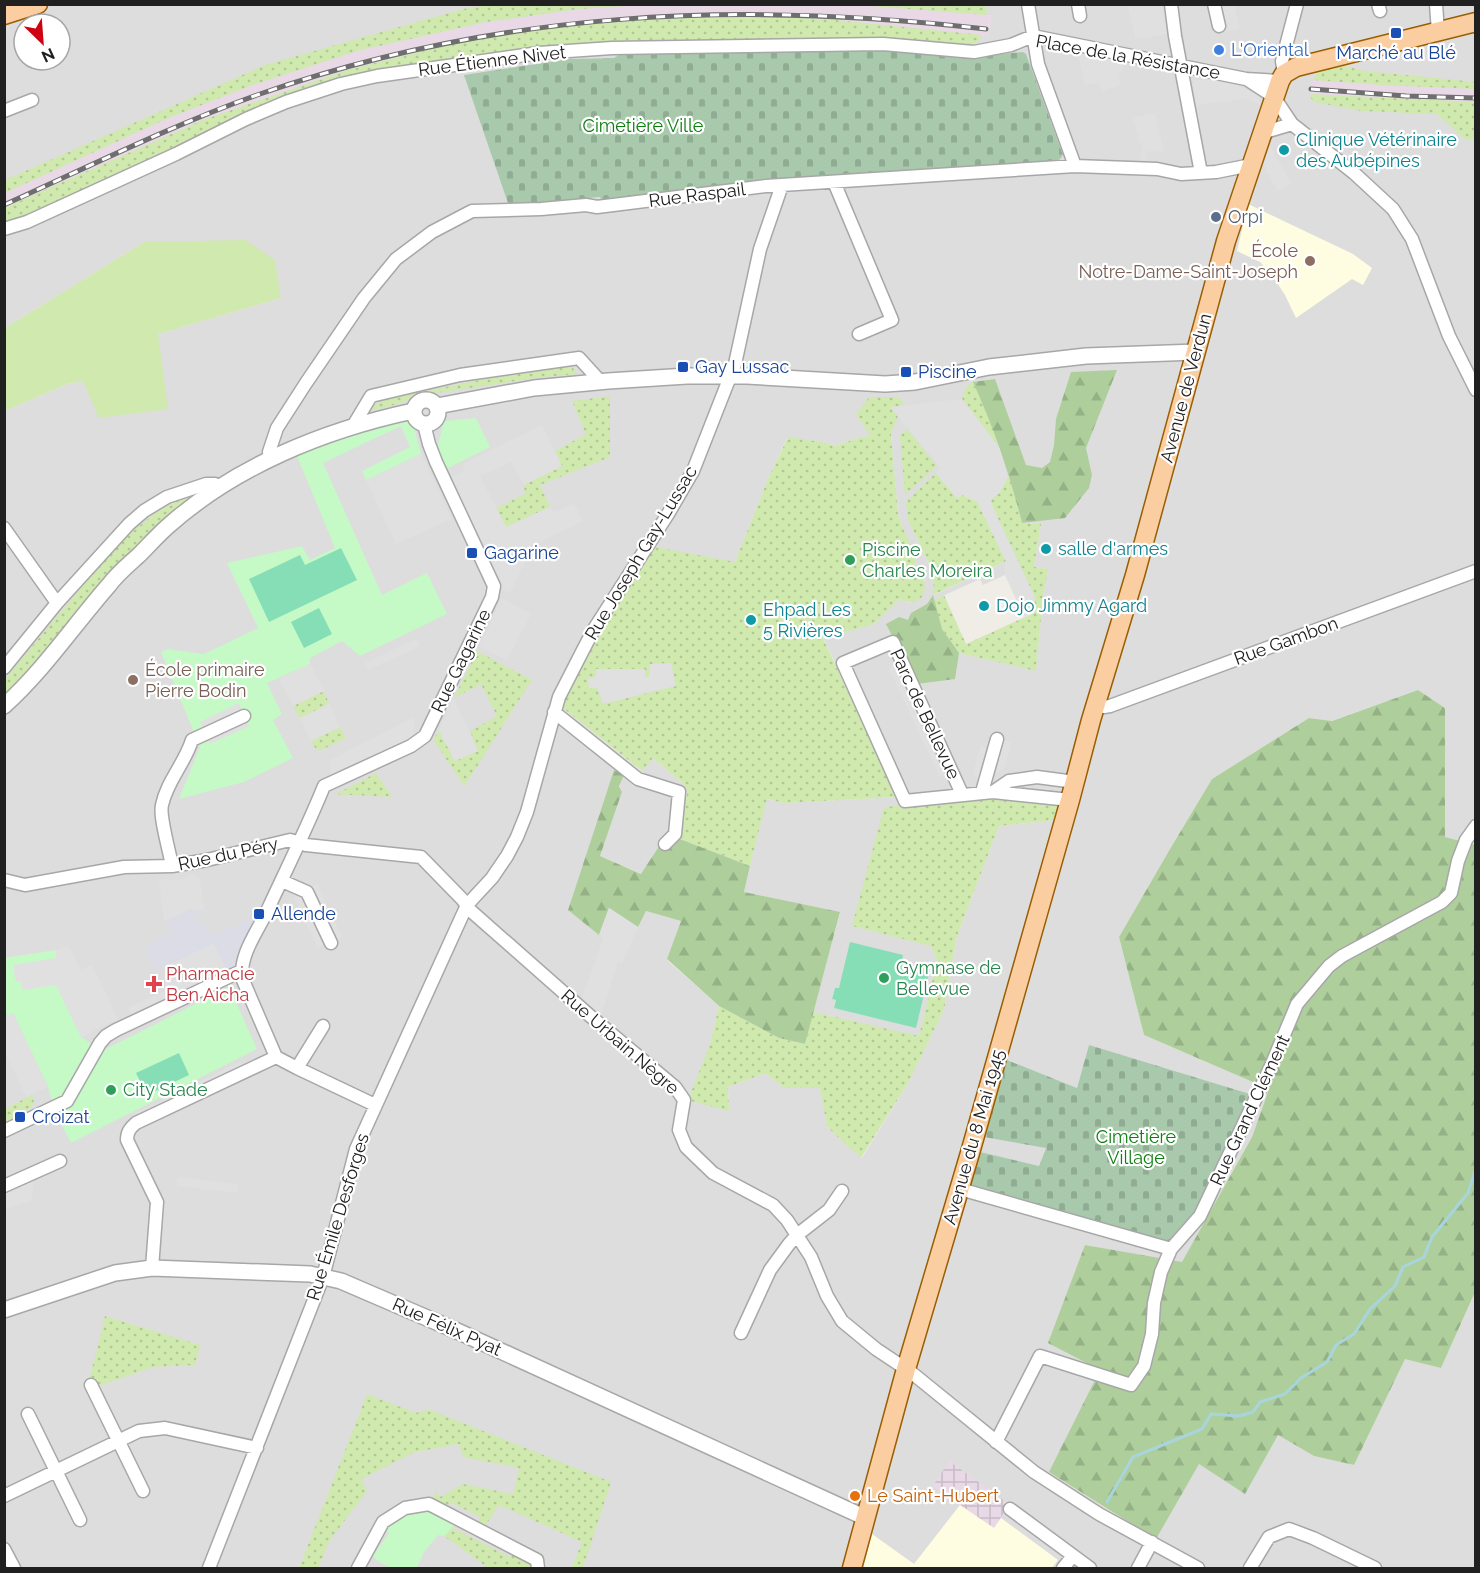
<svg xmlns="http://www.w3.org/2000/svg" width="1480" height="1573" viewBox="0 0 1480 1573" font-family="Raleway,sans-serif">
<defs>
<pattern id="industrial-grid" width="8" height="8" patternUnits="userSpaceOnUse" patternTransform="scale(1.5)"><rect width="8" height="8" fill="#e9d9e7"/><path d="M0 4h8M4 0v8" fill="none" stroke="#c8bac6"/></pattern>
<pattern id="grass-dots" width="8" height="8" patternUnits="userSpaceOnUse" patternTransform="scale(1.5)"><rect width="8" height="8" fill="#cfe9ae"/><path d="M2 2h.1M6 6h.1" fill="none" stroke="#b1c895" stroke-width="1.8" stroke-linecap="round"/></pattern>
<pattern id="forest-firs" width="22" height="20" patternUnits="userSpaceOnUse" patternTransform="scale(1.5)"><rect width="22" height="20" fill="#aecf9c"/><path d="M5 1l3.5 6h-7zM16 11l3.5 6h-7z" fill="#95b186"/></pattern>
<pattern id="cemetery-stones" width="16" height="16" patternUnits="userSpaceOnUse" patternTransform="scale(1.5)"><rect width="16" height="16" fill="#a8c9ab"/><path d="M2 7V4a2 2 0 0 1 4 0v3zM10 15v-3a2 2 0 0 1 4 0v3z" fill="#90ac93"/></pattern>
</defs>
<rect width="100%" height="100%" fill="#f0ede7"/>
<path fill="#dedddd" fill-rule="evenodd" d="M914,4L1475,5V845L1445,837V708L1418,690L1331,721L1309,718L1212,779L1170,849L1119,937L1144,1035L1269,1089L1252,1137L1182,1263L1085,1245L1100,1370L1200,1464L1278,1435L1314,1456L1354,1465L1405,1358L1441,1368L1475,1292V1568H5V411L67,384L83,381L158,334L281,298L144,242L5,328V214L102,168L377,66L644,23L988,36L991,16ZM883,48L971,56L1023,52L1026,55L1063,155L1056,163L759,180L719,189L602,203L600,197L529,205L570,59L614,58L620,54ZM891,434L898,514L901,524L920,575L923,576L925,581L910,603L900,599L874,624L823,637L897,797L784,803L766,799L744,892L840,913L813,1012L919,1037L937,961L931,946L1000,799L1054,820L999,826L957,936L944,1010L908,1083L862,1158L827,1127L820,1087L784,1088L765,1073L728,1087L729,1111L710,1044L719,1006L667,960L681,921L646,911L638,926L609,908L568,910L614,771L622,792L600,856L642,874L667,834L687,794L686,786L653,758L641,771L563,708L566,697L588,653L735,562L768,479L787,438L827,443L835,446L861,437ZM999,447L1007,478L1011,479L1022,523L1041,524L1034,567L1047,569L1043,597L1036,670L959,653L934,600L980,579L983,585L1005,575L1006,561L934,595V575L908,520L941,468ZM902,955L901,963L834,1008L836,1000L832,999L835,988H838ZM1089,1045L1167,1244L980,1153L1039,1166L1046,1147L1007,1060L1077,1088Z
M5,5H565L5,186ZM24,24H60V60H24Z"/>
<path fill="url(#industrial-grid)" d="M949,1461L1009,1504L994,1529L933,1486Z"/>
<path fill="#fffde1" d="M1248,204L1353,254L1372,268L1363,285L1352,279L1296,318L1285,295L1270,272L1260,262L1237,251Z
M960,1505L994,1528L1001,1518L1058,1560L1052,1568H863L872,1534L914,1564Z"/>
<path fill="#e9d9e7" d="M565,4H914L991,16L988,36L824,23L555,32L288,92L5,214L4,186L148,118L366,42Z
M1313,80L1475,86V107L1310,97Z"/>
<path fill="url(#grass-dots)" d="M493,4L641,5L579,9L486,22L357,51L253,85L166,119L5,193V180L265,65L463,9Z
M982,4L987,8L986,15L858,5Z
M687,14H752L836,20L982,35L978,41L972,46L759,41H616L447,60L357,75L235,119L5,226L4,208L203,120L347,70L439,47L527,30L615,19Z
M1336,64L1366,71L1475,82V89L1381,85L1313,80V77H1316V69Z
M1311,94L1475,102V139H1465L1437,114L1362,111L1314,102L1310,97Z
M571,366L578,374L543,377L436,393C420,391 416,398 403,402C392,406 380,408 369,411L372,406L381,401C444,387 506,373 571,366Z
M973,382L990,419L999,447L962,399L966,387Z
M610,396V457L540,485L550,507L506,527L496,508L525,494L524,485L562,466L555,451L586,434L572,401Z
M869,397H899L903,403L891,434L898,514L901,524L916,556L915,563L920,575L923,576C927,586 925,603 910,602C906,602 903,600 900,599L874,624L823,638L897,797L784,803L767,799L750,866L667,834L687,795L686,786L653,758L642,771L563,708L566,697L588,653L655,547L735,562L768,479L788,437L827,443L835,446L861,437L871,436L856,415Z
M907,429L937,466L905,495L900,436Z
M936,473L957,498L962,495L977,501L1006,561L933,595L934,574L908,520L906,502Z
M1007,478H1011L1022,523L1041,524L1034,567L1048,569L1043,597L1036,671L959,653L942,629L934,600L944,595L966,644L1032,614L990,500L999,493Z
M195,494L138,543L32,666L5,694V679L119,542L158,511L175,502Z
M477,651L532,680C509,715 488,751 464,786L433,739L439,731L455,761L478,751L470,731L497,716L481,684L454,698Z
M324,691L329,704L300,718L293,706Z
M340,727L346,738L321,750L316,749L311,741Z
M376,773L392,797L332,794L344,790Z
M1000,799L1059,805L1054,820L999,826L957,936L944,1010L908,1083L861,1158L827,1127L820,1088H784L765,1073L728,1087L729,1111L691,1101L690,1095L710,1044L719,1006L779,1038L805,1044L813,1012L919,1036L937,961L931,946L852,926L884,807Z
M32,1095L34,1102L31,1108L5,1122V1109Z
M105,1316L200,1345L195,1365L153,1367L96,1387L90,1377Z
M367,1394L416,1413L428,1409L611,1482L583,1568H572V1567L582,1542L499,1505L486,1525L478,1522L480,1517L450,1502L447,1508L436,1501L434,1497L436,1491L440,1497L463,1484L513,1494L519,1468L463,1457L459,1444L415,1452L361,1479L367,1491L330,1540L318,1568H299Z
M453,1528L510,1557L515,1551L530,1560L531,1568H488L444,1536Z"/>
<path fill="url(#forest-firs)" d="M1117,370L1086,448L1092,475L1089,488L1065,518L1022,523C1010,475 994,428 973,382L995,379L1026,465L1042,468L1050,462L1054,445L1056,419L1071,372Z
M933,595L942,629L959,653L955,679L917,684L886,624L899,617L908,620L911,613L927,604Z
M1418,690L1445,708V837L1476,845L1475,1292L1441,1368L1405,1359L1354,1465L1314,1456L1278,1435L1245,1494L1199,1464L1156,1539L1049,1472L1100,1370L1048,1343L1085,1245L1182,1262L1252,1137L1269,1089L1144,1035L1119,937L1170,849L1212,779L1309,718L1332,721Z
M614,770L624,775L619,786L622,792L600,856L641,874L667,834L750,866L744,892L840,912L805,1044L779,1038L719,1006L667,959L681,921L646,911L638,927L609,908L599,935L568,910Z"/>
<path fill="url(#cemetery-stones)" d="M883,48L971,56L1023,52L1026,54L1063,155L1057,163L759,180L719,189L602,203L600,197L509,206L464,75L570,59L614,58L620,54Z
M1089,1045L1253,1095L1197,1215L1174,1242L1167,1244L970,1188L980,1152L1039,1166L1046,1148L984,1137L1007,1060L1077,1088Z"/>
<path fill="#c5f9c6" d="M408,418L414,427L421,454L366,480L362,471L410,447L401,426L323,463L382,595L427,573L447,614L360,656L342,641L310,658V664L267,683L282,714L273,720L293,758L244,782L179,799L200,747L161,652L167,649L204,654L258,628L227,563L302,546L310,560L335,548L297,456L358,431Z
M476,418L490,447L446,469L437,449L444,421Z
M56,950V958L21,981L23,990L56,984L81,1037L102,1051L229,987L257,1049L71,1143L55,1112L48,1087L13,1013L7,1016L5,1011L4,958Z
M430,1508L457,1522L444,1536L438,1535L424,1552L417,1568C397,1568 388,1571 373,1556L389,1533L383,1528L412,1511Z"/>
<path fill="#cfe9ae" d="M245,240L275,260L281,298L158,334L168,409L99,418L83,381L67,384L5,411V328L144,242Z"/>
<path fill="#86deb6" d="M341,548L357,580L269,622L249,579L300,555L305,565Z
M319,608L332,634L304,648L291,622Z
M850,942L903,955L902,963L930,969L916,1028L834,1008L836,1000L832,999L835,988H839Z
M179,1053L189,1075L147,1095L136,1073Z"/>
<path fill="#e0e0e0" d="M1128,5H1162L1167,34L1135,39Z
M1218,5H1235L1239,29L1224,32Z
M1077,50L1126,61L1119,77L1121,85L1102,91L1099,83L1085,85Z
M1215,79L1237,85L1258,95L1260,104L1246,99L1195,105L1193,80Z
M1155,113L1164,152L1148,151L1146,160L1140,159L1142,149L1133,118Z
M1270,146L1291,183L1278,191L1268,174L1265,172L1267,168L1260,161L1263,149Z
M962,399L999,447L1007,478L999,493L990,501L1035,597L1032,614L1024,617L1005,575L1006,561L977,501L962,495L957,498L936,473L941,468L890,407Z
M542,425L562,466L524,485L511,462L480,476L506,527L550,507L554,512L574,504L583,521L532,546L510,594L501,588L448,479L465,471L462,464Z
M421,454L452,519L396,544L366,480Z
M502,598L531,614L507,660L479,647Z
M416,639L420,646L369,670L365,663Z
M671,663L676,686L603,704L597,688H589L588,678L596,677V669H645V677H649L650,664Z
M310,664L324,691L293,706L279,679Z
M898,665L948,773L940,777L889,669Z
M454,698L478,751L455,761L439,731Z
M239,703L249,726L210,744L200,722Z
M329,704L340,727L311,741L300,718Z
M415,717L413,737L331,777L330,760Z
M991,738L1012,742L1004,769L979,780L973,773L981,745L987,749Z
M192,875L200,878L204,911L191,909L165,921L164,920L159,882L165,879L179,881Z
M317,884L342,937L318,948L294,898L301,895L300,892Z
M609,908L638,927L622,963L618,962L601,1015L582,998L603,939L599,935Z
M214,943L228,974L134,1019L128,1008L166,990L164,967Z
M69,946L81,970L92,965L118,1019L81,1037L56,985L23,990L21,981L16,982L13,965L56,958V950Z
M13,1013L48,1087L26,1097L5,1052V1017Z
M240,1062L243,1069L139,1119L136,1113Z
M37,1166L31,1201L5,1209L4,1181Z
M178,1177L238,1184L237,1193L177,1186Z"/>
<path fill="#dbdce6" d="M191,909L204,911L192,918L194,923L202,920L211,936L262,915L239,965L228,974L214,943L155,971L146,946L174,932L165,921Z"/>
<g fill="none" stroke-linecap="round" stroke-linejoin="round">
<path stroke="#a8d5dd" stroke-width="3" d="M1107,1502L1133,1457L1202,1429L1211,1414L1239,1416L1253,1412L1260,1402L1285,1394L1301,1378L1327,1362L1336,1345L1354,1334L1370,1309L1395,1286L1403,1267L1424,1257L1432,1237L1468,1193L1476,1168"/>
<g stroke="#a7a7a7" stroke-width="15">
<path id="minor" d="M1028,4L1038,64L1075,166
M1078,4L1080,16
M1171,4L1175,36L1201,173
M1214,4L1219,26
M1378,4L1380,11
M1436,4L1438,32
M1284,74L1282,61L1297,4
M1248,80L1274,97L1292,124L1354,173L1393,209L1412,239L1449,336L1476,390
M4,111L32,100
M1262,133L1292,124
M834,182L892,320L859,334
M4,229L27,222L176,154L246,119L286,102L341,84L377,76L539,53L612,48L883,44L974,52L1011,45L1033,36L1246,79L1280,81
M353,426L371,396L460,375L579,358L600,381
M270,459L269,452L277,428L306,383L364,298L396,259L432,232L472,211L541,209L586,205L597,207L766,186L1075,166L1157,169L1181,174L1216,172L1251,165
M4,528L57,603
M4,668L57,603L129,524L144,511L167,497L206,484H215L221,487
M1096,705L1104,707L1110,706L1476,571
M554,712L638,779L679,792L675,834L665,844
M982,792L997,739
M993,792L1009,781L1037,777L1075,782
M962,794L893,642L843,663L905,801L993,792L1070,800
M172,866C170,853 159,816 162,805C167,781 185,763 192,740L244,716
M4,880L25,885L124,867L172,866L207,860L290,840L306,845L421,857L462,899L471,911L589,1015L675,1087L684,1100L679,1130L686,1147L713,1173L773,1205L787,1220L811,1257L827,1296L842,1321L876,1349L912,1373L1034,1472L1099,1514L1198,1568
M282,881L307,892L331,943
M276,1057L242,978C240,953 258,931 268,909C287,868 307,828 324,786L411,746L425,736L492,597L494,586L436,462L429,444L424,424
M276,1057L297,1068L375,1105
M297,1068L323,1026
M4,1131L67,1101L100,1043L106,1036L116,1030L237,973L242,972
M4,1186L60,1161
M960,1189L1171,1249
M152,1268L157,1202L127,1140C127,1132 130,1128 136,1123L276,1057
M741,1333L770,1270L789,1244L797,1235L829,1210L842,1191
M91,1385L143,1491
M28,1414L80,1520
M996,1442L1040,1356L1131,1385L1144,1366L1152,1334L1154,1303L1161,1272L1171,1249L1200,1216L1271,1066L1297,1004L1329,966L1342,956L1442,902L1451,893L1458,861L1466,840L1476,826
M4,1496L139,1431L165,1428L257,1448
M1010,1509L1090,1568
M4,1549L14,1568
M209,1568L323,1277L356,1149L467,905L492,878L507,856L517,837L527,812L559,697L582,652L594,629L668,514L693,471L735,364L760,249L782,185
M358,1568L383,1522L405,1508L429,1504L537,1560L538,1568
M1063,1568L1073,1556
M1138,1568L1152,1542
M1250,1568L1269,1537L1289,1529L1313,1538L1375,1568"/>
</g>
<g stroke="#a7a7a7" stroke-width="18">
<path id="tertiary" d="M414 412a12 12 0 1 1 24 0a12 12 0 1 1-24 0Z
M437,406L534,388L608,381L687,376H747L885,384L915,382L989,367L1086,356L1196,352
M4,706C44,670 74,625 109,585C117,574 128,565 138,556C148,546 157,536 167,527C235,466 325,430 413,411
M4,1310L115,1273L152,1268L310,1274L341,1281L455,1330L866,1518"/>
</g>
<g stroke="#9a5e02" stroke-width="21">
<path id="primary" d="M4,15L38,4
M852,1568L906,1369L970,1153L1070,800L1091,720L1135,575L1226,241L1280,81L1284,74L1296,67L1476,22"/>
</g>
<use href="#minor" stroke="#fff" stroke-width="12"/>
<use href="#tertiary" stroke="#fff" stroke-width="15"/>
<use href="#primary" stroke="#fbcea1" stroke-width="18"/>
<g stroke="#6e6e6e" stroke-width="5">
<path id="rail" d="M1311,89L1406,96L1476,98
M4,205C88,167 170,126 257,95C497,11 736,0 986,29"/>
</g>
<use href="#rail" stroke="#fff" stroke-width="3" stroke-dasharray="9" stroke-linecap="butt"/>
</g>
<g fill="#1a4fb4" stroke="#fff" stroke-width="2">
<rect x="1390" y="27" width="12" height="12" rx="3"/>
<rect x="677" y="361" width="12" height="12" rx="3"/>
<rect x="900" y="366" width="12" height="12" rx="3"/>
<rect x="466" y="547" width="12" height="12" rx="3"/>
<rect x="253" y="908" width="12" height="12" rx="3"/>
<rect x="14" y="1111" width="12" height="12" rx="3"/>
</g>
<circle fill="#3f7fe0" stroke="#fff" stroke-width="2" cx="1219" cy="50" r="6"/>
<g fill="#0f9aa8" stroke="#fff" stroke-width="2">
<circle cx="1284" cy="150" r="6"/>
<circle cx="1046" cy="549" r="6"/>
<circle cx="984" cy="606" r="6"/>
<circle cx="751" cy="620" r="6"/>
</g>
<circle fill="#5c6f8a" stroke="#fff" stroke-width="2" cx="1216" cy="217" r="6"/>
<g fill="#8d6e63" stroke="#fff" stroke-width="2">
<circle cx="1310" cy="261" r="6"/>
<circle cx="133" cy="680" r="6"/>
</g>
<g fill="#2e9e5b" stroke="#fff" stroke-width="2">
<circle cx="850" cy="560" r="6"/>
<circle cx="884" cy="978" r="6"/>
<circle cx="111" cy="1090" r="6"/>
</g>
<path fill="#e0444e" stroke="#fff" stroke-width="2" d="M151 975h6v6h6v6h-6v6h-6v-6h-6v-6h6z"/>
<circle fill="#e8710a" stroke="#fff" stroke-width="2" cx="855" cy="1496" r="6"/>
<g text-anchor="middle" stroke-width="4.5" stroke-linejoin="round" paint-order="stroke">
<g font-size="18" fill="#366cbe" stroke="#fff" text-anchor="start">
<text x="1231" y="56">L'Oriental</text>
</g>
<g font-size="18" fill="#164399" stroke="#fff" text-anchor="start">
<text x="1396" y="59" text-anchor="middle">Marché au Blé</text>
<text x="695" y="373">Gay Lussac</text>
<text x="918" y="378">Piscine</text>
<text x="484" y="559">Gagarine</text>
<text x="271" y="920">Allende</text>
<text x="32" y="1123">Croizat</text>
</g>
<g font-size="18" fill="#202020" stroke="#fff">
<text transform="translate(1128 57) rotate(10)" y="6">Place de la Résistance</text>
<text transform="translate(492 61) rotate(-7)" y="6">Rue Étienne Nivet</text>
<text transform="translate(697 195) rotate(-7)" y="6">Rue Raspail</text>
<text transform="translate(1186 388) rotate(-75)" y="6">Avenue de Verdun</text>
<text transform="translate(641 553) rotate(-59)" y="6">Rue Joseph Gay-Lussac</text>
<text transform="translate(1286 641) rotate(-20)" y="6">Rue Gambon</text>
<text transform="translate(461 661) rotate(-64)" y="6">Rue Gagarine</text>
<text transform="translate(925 714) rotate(65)" y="6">Parc de Bellevue</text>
<text transform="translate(228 854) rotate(-12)" y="6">Rue du Péry</text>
<text transform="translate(620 1042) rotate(41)" y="6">Rue Urbain Nègre</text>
<text transform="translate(1250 1110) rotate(-65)" y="6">Rue Grand Clément</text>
<text transform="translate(974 1137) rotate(-74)" y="6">Avenue du 8 Mai 1945</text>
<text transform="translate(338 1217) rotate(-73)" y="6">Rue Émile Desforges</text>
<text transform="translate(447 1327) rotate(24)" y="6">Rue Félix Pyat</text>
</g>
<g font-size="18" fill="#0d7f0f" stroke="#fff">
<text x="643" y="132">Cimetière Ville</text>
<text x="1136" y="1143">Cimetière<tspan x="1136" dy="21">Village</tspan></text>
</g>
<g font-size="18" fill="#0d838f" stroke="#fff" text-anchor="start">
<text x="1296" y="146">Clinique Vétérinaire<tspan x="1296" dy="21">des Aubépines</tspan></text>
<text x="1058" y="555">salle d'armes</text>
<text x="996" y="612">Dojo Jimmy Agard</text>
<text x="763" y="616">Ehpad Les<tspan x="763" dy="21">5 Rivières</tspan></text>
</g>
<g font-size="18" fill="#4e5e75" stroke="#fff" text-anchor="start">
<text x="1228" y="223">Orpi</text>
</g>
<g font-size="18" fill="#785e54" stroke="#fff" text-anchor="end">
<text x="1298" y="257">École<tspan x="1298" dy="21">Notre-Dame-Saint-Joseph</tspan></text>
<text x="145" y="676" text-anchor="start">École primaire<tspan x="145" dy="21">Pierre Bodin</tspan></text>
</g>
<g font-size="18" fill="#27864d" stroke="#fff" text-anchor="start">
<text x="862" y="556">Piscine<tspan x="862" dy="21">Charles Moreira</tspan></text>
<text x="896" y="974">Gymnase de<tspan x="896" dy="21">Bellevue</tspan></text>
<text x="123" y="1096">City Stade</text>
</g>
<g font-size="18" fill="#be3a42" stroke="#fff" text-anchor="start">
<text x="166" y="980">Pharmacie<tspan x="166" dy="21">Ben Aicha</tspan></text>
</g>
<g font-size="18" fill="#c56008" stroke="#fff" text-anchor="start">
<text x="867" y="1502">Le Saint-Hubert</text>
</g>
</g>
<rect width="1480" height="1573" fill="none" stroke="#202020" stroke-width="12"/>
<g transform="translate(42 42) rotate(155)"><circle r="28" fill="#ffffff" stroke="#a6a6a6" stroke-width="1.5"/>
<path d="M0-4.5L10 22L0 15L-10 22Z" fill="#ce0210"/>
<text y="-9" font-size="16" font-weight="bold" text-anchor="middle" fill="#202020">N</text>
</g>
</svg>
